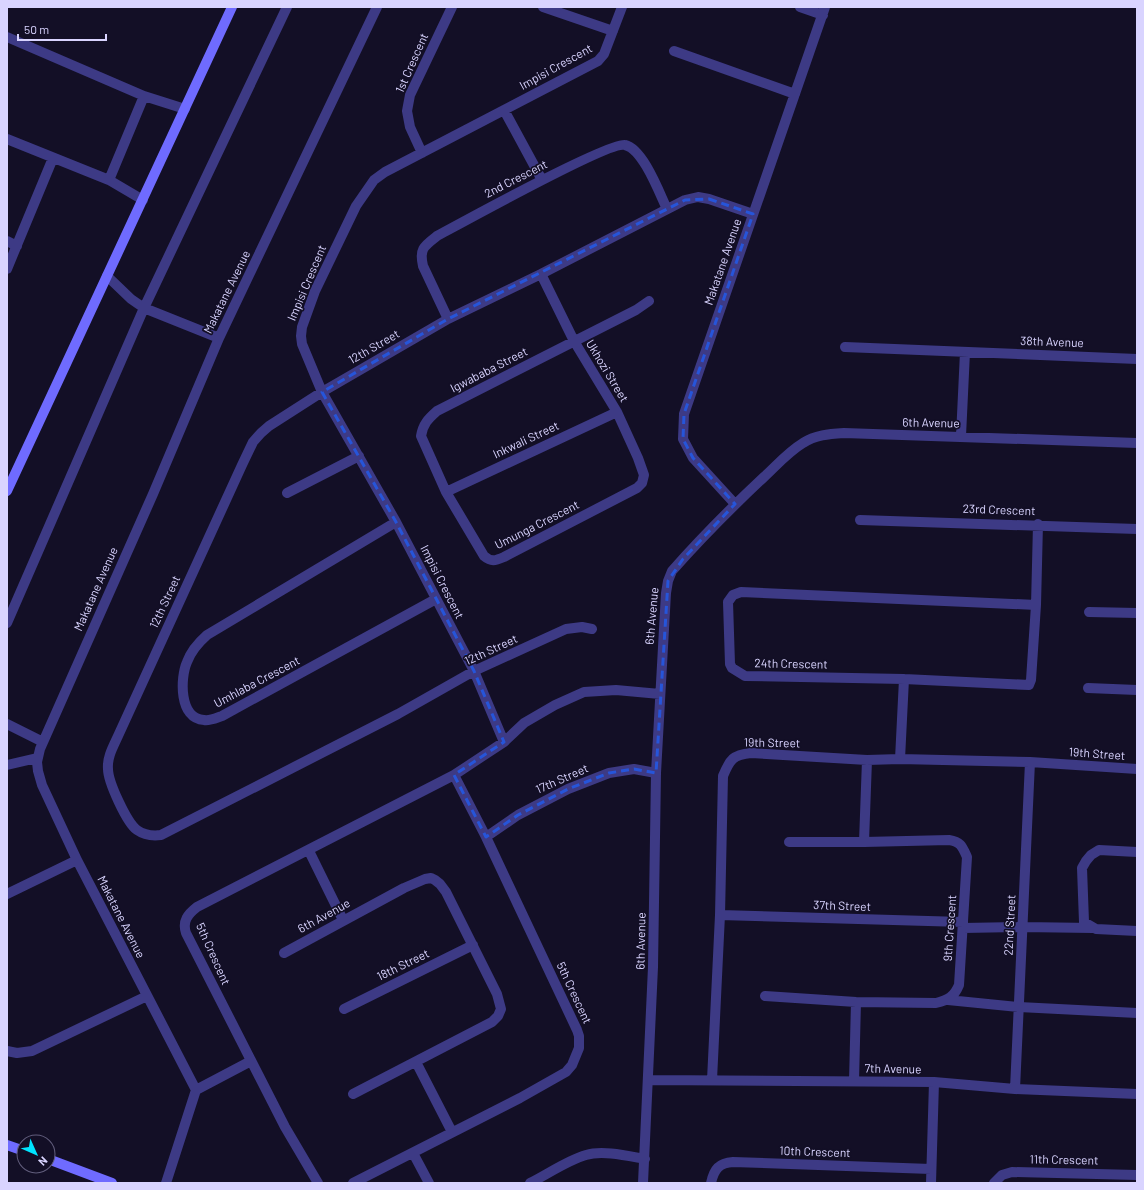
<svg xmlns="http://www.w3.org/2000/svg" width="1144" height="1190" viewBox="0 0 1144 1190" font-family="Barlow,sans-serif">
<rect width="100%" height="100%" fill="#130f26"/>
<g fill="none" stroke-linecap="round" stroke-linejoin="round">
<path stroke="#3d3a85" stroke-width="10" d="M543,7L613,31
M800,7L823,15
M7,37L144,96L109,180
M674,51L795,94
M144,96L185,109
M504,110L542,180
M7,139L109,180L143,200
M422,153L410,127L407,111L410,95L452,7
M7,241L17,246
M7,269L53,158
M541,274L574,341L617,412L638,458L644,475L642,483L637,488L504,557C495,561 491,562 484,556L446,492L421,436C423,424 428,419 437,411L636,310L649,301
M107,276L131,299L144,308L219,338
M448,319L423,266C419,249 424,246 437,236C461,223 610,141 625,145C643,149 659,192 667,209
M845,347L1137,359
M961,436L965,352
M446,492L617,412
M287,493L359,456
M735,504L693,458L683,439L684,414L825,7
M860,520L1137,529
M396,522L207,635C198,643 191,651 187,662C180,678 179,719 204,720C210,721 216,718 222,716L436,599
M1036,605L741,592L733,595L728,602L730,664L732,668L745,676L904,679L1029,685L1031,680L1036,605L1038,524
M1089,612L1137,613
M7,623L144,308L287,7
M592,629L582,627L566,629L474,671L398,714L161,835C153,836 144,835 137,830C127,823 108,782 108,769C107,757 113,747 118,736L242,465L253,442L261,433L269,426L322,392L448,319L541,274L685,200L698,197L709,199L753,214
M1088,688L1137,690
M7,724L43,742
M504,742L474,671L396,522L322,392L302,344L301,336L302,327L315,291L356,206L374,180L385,172L598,61L604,54L622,7
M900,759L904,679
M7,765L37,758
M486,837L518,815L568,789L609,773L634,769L656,773
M864,842L867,760
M309,851L343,920
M1137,852L1099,850L1091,855L1086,861L1082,868L1084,922L1096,929L1137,931
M7,894L77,860
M720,915L963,922
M963,928L1022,927L1093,928
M284,953L404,888L425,879L431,878L435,880L440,884L446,892L497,994L501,1009L498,1016L492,1022L353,1094
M765,996L856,1002L936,1003C948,1000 954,997 959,985L967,857C962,846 961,842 949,840L864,842H789
M948,1000L1019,1007L1137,1013
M344,1009L473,945
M7,1051L17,1053L32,1051L147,996
M416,1062L452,1132
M648,1080L934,1082L1015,1089L1137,1094
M712,1080L720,915L723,776C730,759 733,755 751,753L867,760L900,759L1030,762L1137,769
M854,1081L856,1002
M1015,1089L1030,762
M196,1090L251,1061
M413,1153L429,1183
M166,1183L196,1090L77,860L42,785L38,771L37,762L40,749L153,494L219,338L377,7
M318,1183L285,1127L186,933C182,921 188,914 197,907L454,775L504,742L524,723L555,705L584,692L616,690L660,694
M353,1183L520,1098L566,1072L572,1065L579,1048V1036L577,1030L486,837L454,775
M530,1183C548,1174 568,1160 586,1155C603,1150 628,1156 645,1159
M643,1183L653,967L656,773L666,593L668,581L672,571C701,538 732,507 764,477C776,466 788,452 803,443C815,435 829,434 844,433L1137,443
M711,1183C714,1169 719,1163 733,1162L931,1169
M931,1183L934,1082
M994,1183L1002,1175L1012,1172L1137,1175"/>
<path stroke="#6f6bff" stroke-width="10" d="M7,491L232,7
M7,1145L24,1151
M48,1159L112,1183"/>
</g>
<path fill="none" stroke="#2655da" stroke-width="3" stroke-dasharray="8 5" stroke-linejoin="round" d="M709,199L753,214L684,414L683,439L693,458L735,504L683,559L668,581L656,773L634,769L609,773L568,789L518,815L486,837L454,775L504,742L474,671L396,522L322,392L448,319L685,200Z"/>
<g text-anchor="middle" stroke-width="3.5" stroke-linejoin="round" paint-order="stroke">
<g font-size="12" fill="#d9d4ff" stroke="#130f26">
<text transform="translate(412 63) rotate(-66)" y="4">1st Crescent</text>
<text transform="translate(556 67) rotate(-29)" y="4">Impisi Crescent</text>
<text transform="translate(516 179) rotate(-27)" y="4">2nd Crescent</text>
<text transform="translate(723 262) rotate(-71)" y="4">Makatane Avenue</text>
<text transform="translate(307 283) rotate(-67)" y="4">Impisi Crescent</text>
<text transform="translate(227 292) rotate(-64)" y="4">Makatane Avenue</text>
<text transform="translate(1052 342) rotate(2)" y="4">38th Avenue</text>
<text transform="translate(374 347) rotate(-30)" y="4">12th Street</text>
<text transform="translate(489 370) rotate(-27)" y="4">Igwababa Street</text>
<text transform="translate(607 371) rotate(59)" y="4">Ukhozi Street</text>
<text transform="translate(931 423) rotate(1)" y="4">6th Avenue</text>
<text transform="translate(526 440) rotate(-25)" y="4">Inkwali Street</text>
<text transform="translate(999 510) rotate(2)" y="4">23rd Crescent</text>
<text transform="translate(537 525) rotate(-27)" y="4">Umunga Crescent</text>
<text transform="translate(442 582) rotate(63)" y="4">Impisi Crescent</text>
<text transform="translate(96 589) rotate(-66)" y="4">Makatane Avenue</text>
<text transform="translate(165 602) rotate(-65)" y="4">12th Street</text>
<text transform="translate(652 616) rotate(-85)" y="4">6th Avenue</text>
<text transform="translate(491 650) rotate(-25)" y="4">12th Street</text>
<text transform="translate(791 664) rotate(1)" y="4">24th Crescent</text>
<text transform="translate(257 682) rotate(-28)" y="4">Umhlaba Crescent</text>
<text transform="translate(772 743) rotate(1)" y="4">19th Street</text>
<text transform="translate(1097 754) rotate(4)" y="4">19th Street</text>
<text transform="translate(562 779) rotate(-24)" y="4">17th Street</text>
<text transform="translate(842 906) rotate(2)" y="4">37th Street</text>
<text transform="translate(324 916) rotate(-29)" y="4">6th Avenue</text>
<text transform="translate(121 917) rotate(63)" y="4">Makatane Avenue</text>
<text transform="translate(1010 925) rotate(-87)" y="4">22nd Street</text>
<text transform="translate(950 928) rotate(-86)" y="4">9th Crescent</text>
<text transform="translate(641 941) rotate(-89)" y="4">6th Avenue</text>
<text transform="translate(213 954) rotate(66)" y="4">5th Crescent</text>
<text transform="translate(403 965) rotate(-26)" y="4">18th Street</text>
<text transform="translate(574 993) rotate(65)" y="4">5th Crescent</text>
<text transform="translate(893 1069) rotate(1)" y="4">7th Avenue</text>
<text transform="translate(815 1152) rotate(2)" y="4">10th Crescent</text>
<text transform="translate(1064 1160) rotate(1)" y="4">11th Crescent</text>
</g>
</g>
<rect width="1144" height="1190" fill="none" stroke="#d9d4ff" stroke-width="16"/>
<g transform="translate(36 1154) rotate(135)"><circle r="19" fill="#130f26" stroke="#625e7d"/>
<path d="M0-3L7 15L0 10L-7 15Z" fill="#00e5ff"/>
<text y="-6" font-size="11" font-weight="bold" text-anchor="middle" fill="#d9d4ff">N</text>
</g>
<path d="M18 34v6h88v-6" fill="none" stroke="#d9d4ff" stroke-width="2"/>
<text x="24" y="34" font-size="12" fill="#d9d4ff" stroke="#130f26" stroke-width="3" paint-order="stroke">50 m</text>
</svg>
